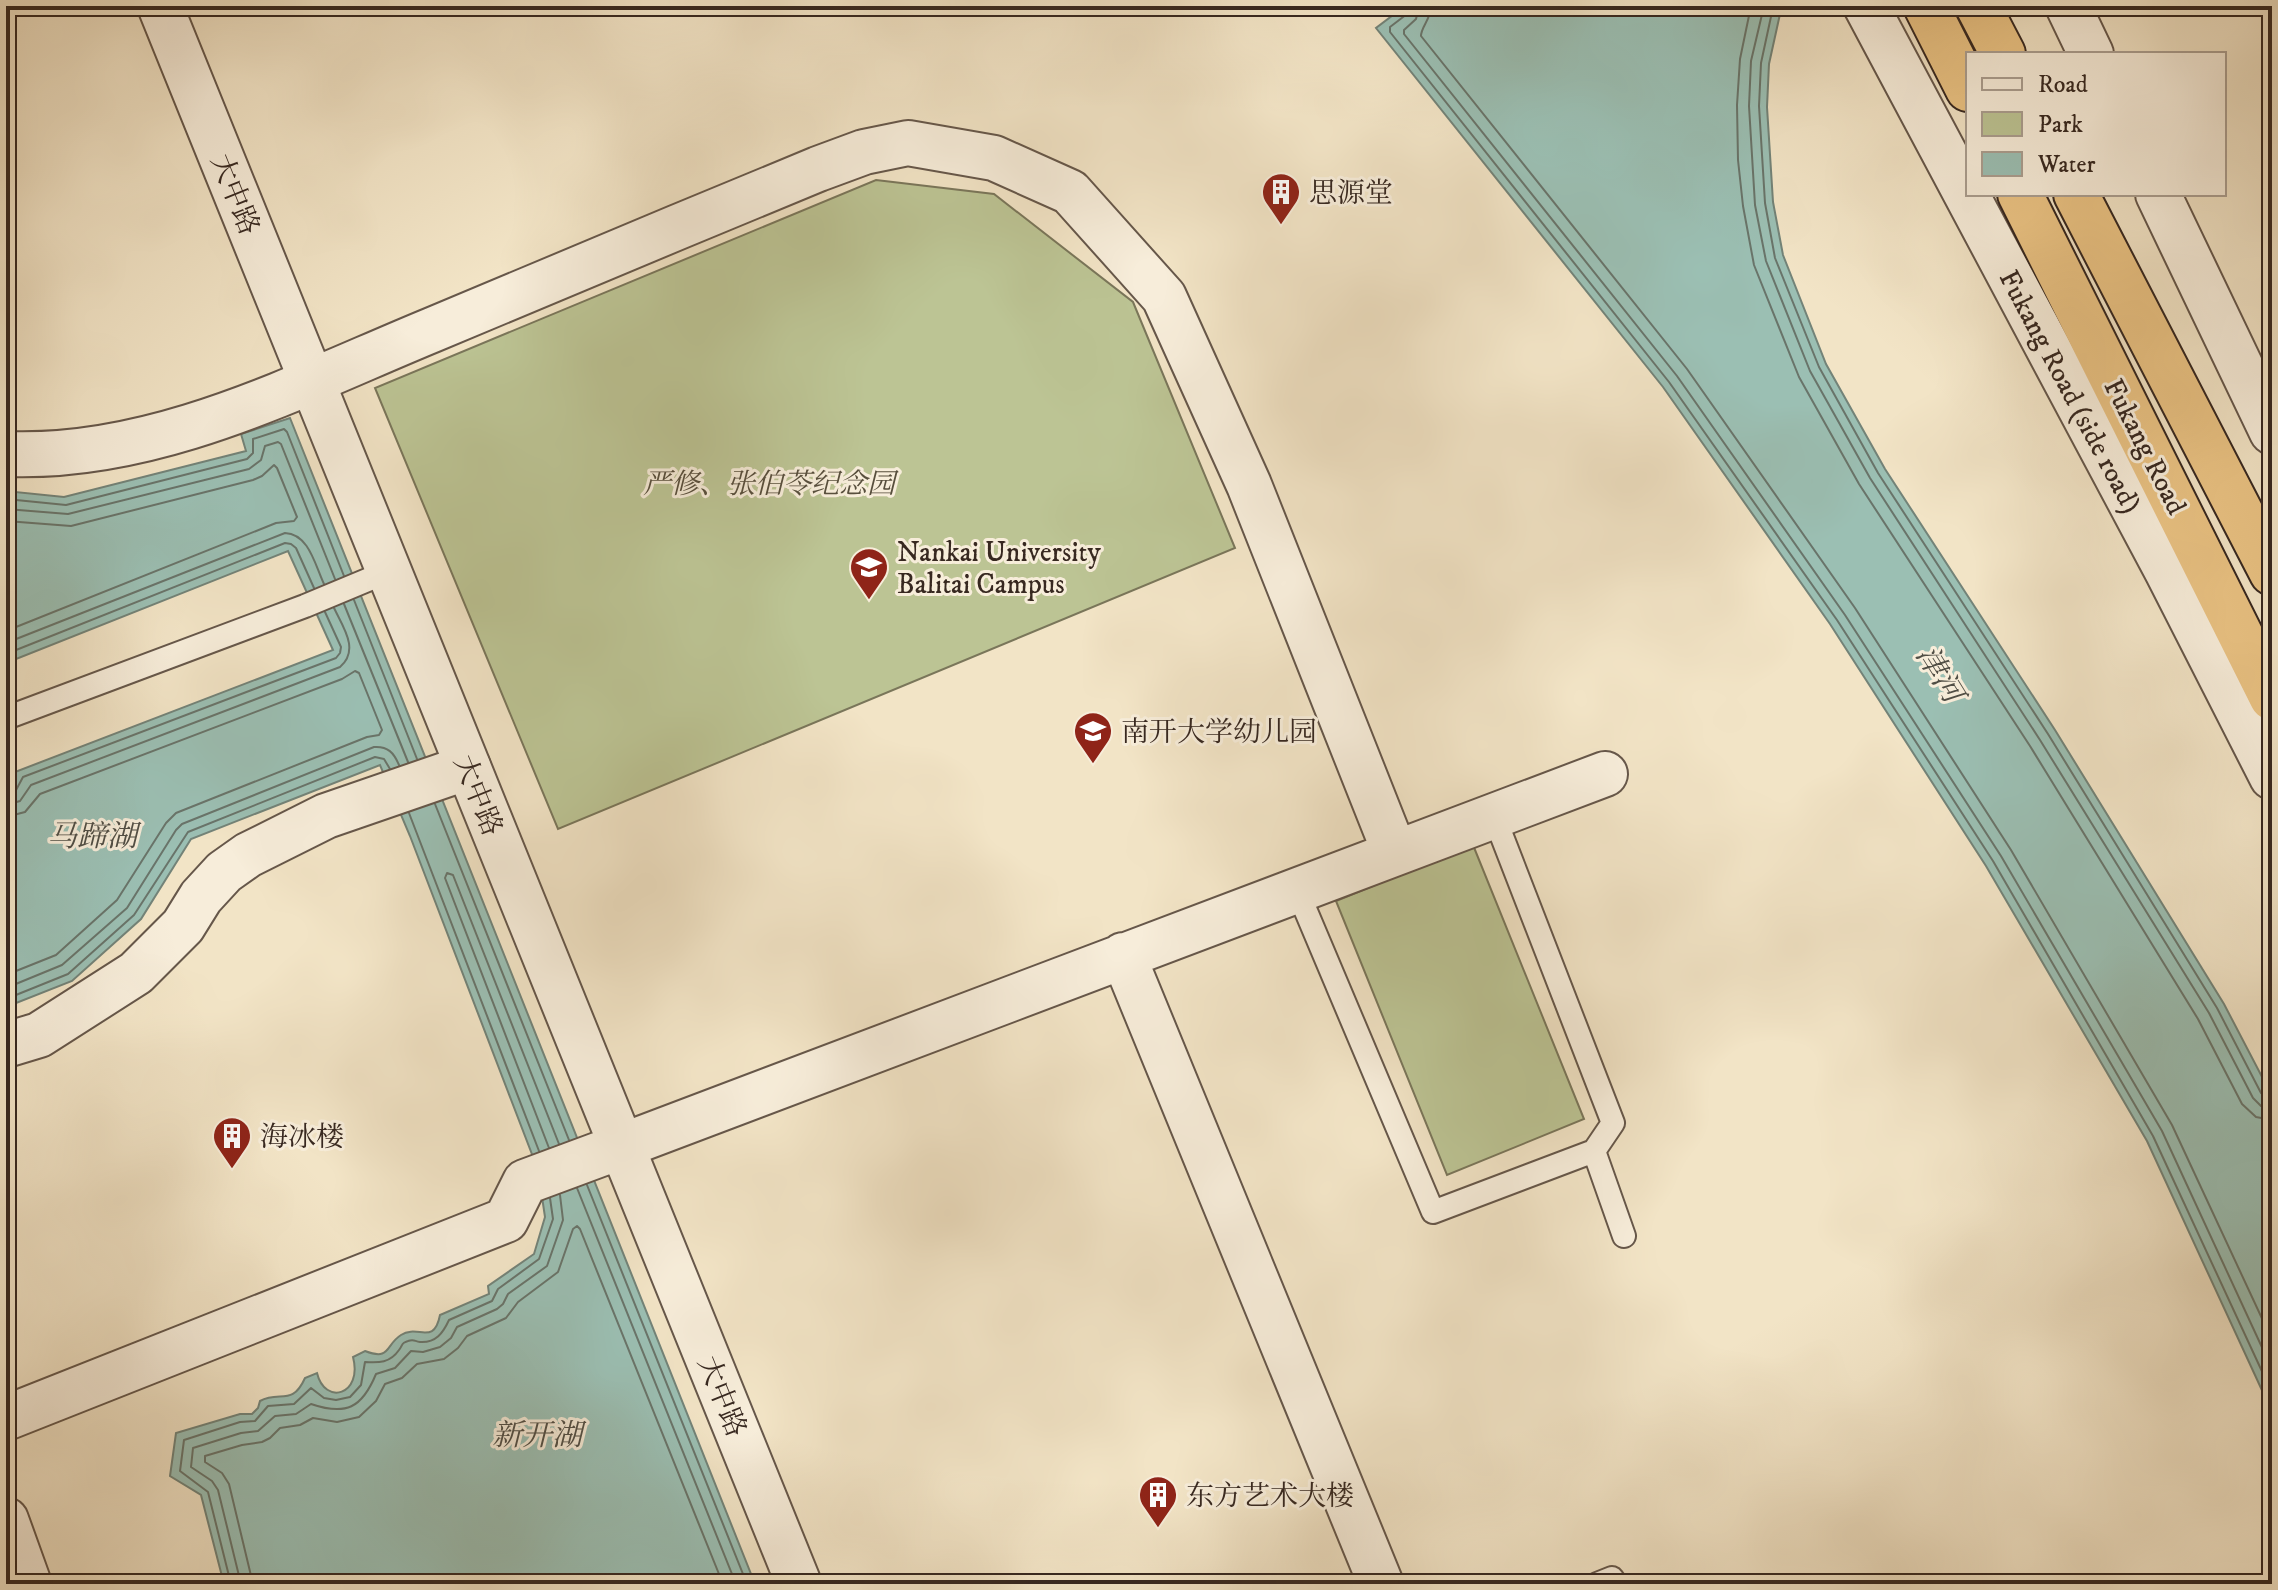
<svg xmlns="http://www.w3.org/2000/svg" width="2278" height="1590" viewBox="0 0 2278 1590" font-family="'IM FELL DW Pica','Noto Serif SC',serif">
<rect width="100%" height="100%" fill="#f2e4c6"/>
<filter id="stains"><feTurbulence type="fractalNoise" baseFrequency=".0025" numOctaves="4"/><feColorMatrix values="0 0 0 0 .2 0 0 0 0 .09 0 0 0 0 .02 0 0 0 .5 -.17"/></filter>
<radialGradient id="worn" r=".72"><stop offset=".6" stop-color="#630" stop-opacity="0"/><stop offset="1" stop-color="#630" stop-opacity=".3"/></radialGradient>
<path fill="#bcc494" stroke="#7a765a" stroke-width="2" d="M876,180L994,194L1133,302L1235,548L558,829L375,388Z
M1473,845L1584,1119L1447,1175L1336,901Z"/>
<path fill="#9bbfb3" stroke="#738378" stroke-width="2" d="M1405,6H1786L1780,14L1769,64L1767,107L1773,202L1783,255L1826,364L1885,469L2055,730L2224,1004L2272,1096V1412L2147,1141L1986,866L1830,624L1663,387L1376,28Z
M290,418L755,1584H224L201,1495L170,1476L176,1433L240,1414H252L258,1408L260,1401C280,1390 292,1407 305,1378L317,1373C325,1406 363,1395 353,1357L365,1351C391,1361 385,1345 401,1335C418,1324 434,1346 440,1315L489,1294L488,1286L534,1254L545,1217L538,1170L410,836L380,765L191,839L141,919L72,981L6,1007V796L15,772L333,650L288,551L6,663V491L64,497L246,451L241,434Z"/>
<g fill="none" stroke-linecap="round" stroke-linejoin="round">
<path stroke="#69746a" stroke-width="2" d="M1409,6L1407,14L1390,27V32L1669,382L1837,620L1993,861L2153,1136L2272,1393
M1419,6L1416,19L1404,30V34L1677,376L1845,615L2001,856L2162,1131L2272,1369
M1431,6C1431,19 1421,27 1421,36L1687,369L1855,608L2011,850L2172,1125L2272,1340
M1751,6L1740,59L1737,105L1738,160L1743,206L1754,265L1799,377L1859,484L2030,746L2198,1019L2242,1104L2256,1117L2272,1120
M1764,6L1751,61L1749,106L1755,205L1766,261L1810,371L1870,478L2040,740L2209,1013L2253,1098L2261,1106L2272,1108
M1776,6L1772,12L1761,63L1759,106L1765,203L1775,258L1819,367L1878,473L2048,734L2217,1008L2261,1093L2266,1097L2272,1098
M6,499L66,505L247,459L253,453V439L284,429L287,432L344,576
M6,509L68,514L249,469L261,460L265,446L278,442L281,444L335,579
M6,521L71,526L253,480L262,476L274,465L277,468L297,517L294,521L276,523L6,631
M354,600L417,759
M344,604L408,762
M6,643L285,533C309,534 315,565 324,584
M6,654L285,543L291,544L296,548L314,588
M6,795L15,792L23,777L336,658L340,653L341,647L325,612
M435,804L569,1140
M6,805L20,801L31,785L340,667C360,650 343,627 334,608
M409,813L539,1151
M6,817L25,812L40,794L342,679L355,671L359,673L382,730L379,735L367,737L176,813L166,823L117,900L56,955L6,975
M6,988L62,965L127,908L176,830L182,824L374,747C388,746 394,753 399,765
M6,999L68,974L134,915L188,832L375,757L384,759L390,769
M549,1148L445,878L447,873L453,875L559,1144
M587,1185L747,1584
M577,1188L736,1584
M231,1584L208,1492L180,1471L184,1440L240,1422L255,1421L268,1406L294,1404L311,1388L324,1398L336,1400L350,1397L361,1385L365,1362C379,1363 390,1363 399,1350C403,1345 401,1343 408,1341C414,1339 414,1341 420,1342C436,1343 443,1333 449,1320L492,1301L498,1289L539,1259L553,1219L550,1198
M241,1584L218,1490L212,1481L191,1467L193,1448L241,1433L258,1431L275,1416L296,1414L311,1404C346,1416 362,1408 376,1374L395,1368L411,1351L423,1352L440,1347L451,1338L457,1327L497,1309L503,1304L508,1294L547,1266L563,1220L560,1195
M253,1584L229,1484L222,1473L205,1462V1456L242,1445L262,1442L270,1438L280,1428L300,1425L313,1418L337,1422L359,1417L376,1401L385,1384L402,1378L417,1364L444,1359L458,1348L467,1336L506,1318L518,1302L558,1272L573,1229L577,1226L580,1229L723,1584"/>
<g stroke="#66574a" stroke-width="26">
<path id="service" d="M6,718L305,606L389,571
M1494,816L1613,1123L1594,1151
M1297,890L1433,1212L1594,1151L1624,1236
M1597,1584L1612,1578L1616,1584"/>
</g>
<g stroke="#66574a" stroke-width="48">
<path id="minor" d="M6,454C157,460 296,386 432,330C561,276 689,222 818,169L864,152L908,143L994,158L1070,192L1164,297L1249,485L1395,853
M1123,955L1381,1584
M6,1045L39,1035L136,973L183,926L201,897L224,872L248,855L326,816L468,767
M622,1146L1605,774
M6,1520L29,1584"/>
</g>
<g stroke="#66574a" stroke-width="48">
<path id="tertiary" d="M160,6L799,1584
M1866,6L2167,571L2272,777
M2068,6L2091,54
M2158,194L2272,432
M6,1418L506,1220L525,1182L622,1146"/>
</g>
<g stroke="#372820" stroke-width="48">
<path id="trunk" d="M1926,6L1968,89
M1978,6L2003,54
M2020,194L2272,698
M2076,194L2272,573"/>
</g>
<use href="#service" stroke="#f7edda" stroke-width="22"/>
<use href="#minor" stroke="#f7edda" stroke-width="44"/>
<use href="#tertiary" stroke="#f7edda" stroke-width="44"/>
<use href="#trunk" stroke="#e9c283" stroke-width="44"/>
</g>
<defs>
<g id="building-pin" transform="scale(2)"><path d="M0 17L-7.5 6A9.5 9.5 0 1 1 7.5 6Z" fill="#8f2418" stroke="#f7edda"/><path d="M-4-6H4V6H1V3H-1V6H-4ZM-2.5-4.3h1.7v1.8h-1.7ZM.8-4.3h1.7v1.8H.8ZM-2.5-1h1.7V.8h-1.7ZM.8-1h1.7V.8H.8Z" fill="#fff"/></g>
<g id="university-pin" transform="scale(2)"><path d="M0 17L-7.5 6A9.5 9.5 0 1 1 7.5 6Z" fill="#8f2418" stroke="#f7edda"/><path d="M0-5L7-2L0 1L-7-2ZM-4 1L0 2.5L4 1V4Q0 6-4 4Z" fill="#fff"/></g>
<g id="school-pin" transform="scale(2)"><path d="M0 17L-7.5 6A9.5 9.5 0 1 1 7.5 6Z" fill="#8f2418" stroke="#f7edda"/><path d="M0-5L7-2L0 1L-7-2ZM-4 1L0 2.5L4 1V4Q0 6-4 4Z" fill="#fff"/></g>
</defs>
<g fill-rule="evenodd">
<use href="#building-pin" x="1281" y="192"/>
<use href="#university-pin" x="869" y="567"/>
<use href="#school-pin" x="1093" y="731"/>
<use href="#building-pin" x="232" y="1136"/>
<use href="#building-pin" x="1158" y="1495"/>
</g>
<g text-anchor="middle" stroke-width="6" stroke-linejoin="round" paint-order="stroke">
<g font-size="28" fill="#372820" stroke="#f7edda" text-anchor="start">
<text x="1309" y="202">思源堂</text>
<text x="897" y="561">Nankai University<tspan x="897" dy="32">Balitai Campus</tspan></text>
<text x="1121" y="741">南开大学幼儿园</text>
<text x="260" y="1146">海冰楼</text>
<text x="1186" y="1505">东方艺术大楼</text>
</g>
<g font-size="28" fill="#372820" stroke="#f7edda">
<text transform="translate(236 194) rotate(68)" y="10">大中路</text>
<text transform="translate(2071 391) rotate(62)" y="10">Fukang Road (side road)</text>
<text transform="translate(2146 446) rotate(63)" y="10">Fukang Road</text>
<text transform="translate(479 795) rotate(68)" y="10">大中路</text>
<text transform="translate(723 1396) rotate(68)" y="10">大中路</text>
</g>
<g font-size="28" font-style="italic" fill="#584f3d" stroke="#f7edda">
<text x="769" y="493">严修、张伯苓纪念园</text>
</g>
<g font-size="30" font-style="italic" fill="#504e45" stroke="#f7edda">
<text transform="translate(1940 674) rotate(58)" y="10">津河</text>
<text x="92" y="846">马蹄湖</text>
<text x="537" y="1445">新开湖</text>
</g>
</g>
<rect width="2278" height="1590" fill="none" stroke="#f2e4c6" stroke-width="32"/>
<rect x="8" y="8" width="2262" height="1574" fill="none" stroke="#372820" stroke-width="4"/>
<rect x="16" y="16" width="2246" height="1558" fill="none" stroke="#372820" stroke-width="2"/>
<rect x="1966" y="52" width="260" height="144" fill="#f7edda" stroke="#aa9e90" stroke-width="2"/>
<rect x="1982" y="78" width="40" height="12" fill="#f7edda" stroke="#aa9e90" stroke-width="2"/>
<text x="2038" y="92" font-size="24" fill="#372820">Road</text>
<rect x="1982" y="112" width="40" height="24" fill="#bcc494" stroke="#aa9e90" stroke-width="2"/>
<text x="2038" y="132" font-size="24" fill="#372820">Park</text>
<rect x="1982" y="152" width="40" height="24" fill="#9bbfb3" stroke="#aa9e90" stroke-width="2"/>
<text x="2038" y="172" font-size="24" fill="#372820">Water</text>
<rect width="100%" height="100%" filter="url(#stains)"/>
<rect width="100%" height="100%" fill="url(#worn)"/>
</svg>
